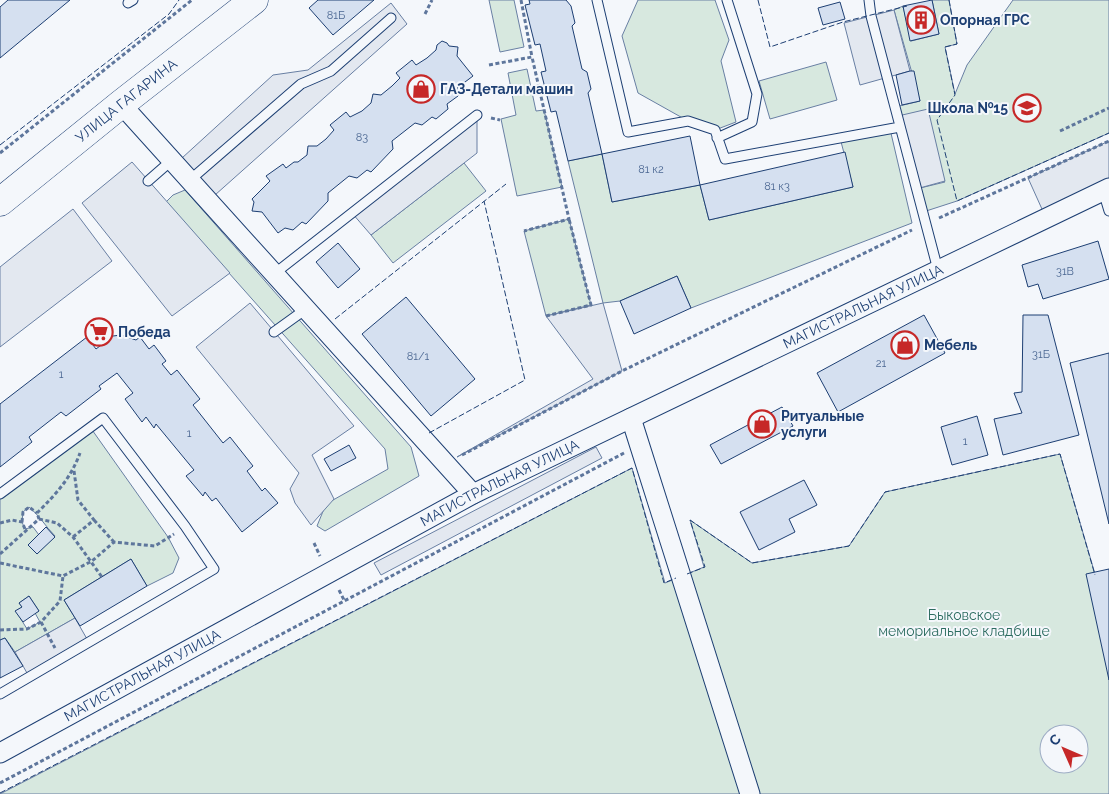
<svg xmlns="http://www.w3.org/2000/svg" width="1109" height="794" viewBox="0 0 1109 794" font-family="Raleway,sans-serif">
<rect width="100%" height="100%" fill="#f4f7fb"/>
<path fill="#d7e8df" stroke="#687fa3" fill-rule="evenodd" d="M489,0H514L524,47L500,52Z
M638,0H715L729,40L721,61L736,122L715,130L688,121L638,93L622,36Z
M932,0H949L957,44L945,47L955,94L967,65L1013,0H1109V133L957,201L923,212L916,189L945,182L898,116L895,107L920,101L894,10L903,6L911,41L939,34Z
M826,62L837,100L770,119L759,81Z
M527,69L536,111L544,110L562,187L517,196L501,119L516,115L508,73Z
M890,129L912,223L691,308L677,276L620,301L603,303L568,161L602,154L612,202L700,185L709,220L853,187L840,138Z
M464,163L486,191L393,263L371,235Z
M185,190L411,447L419,476L325,531L317,526L326,504L388,469L385,449L166,202L173,195Z
M569,219L591,305L546,316L524,231Z
M90,427L168,537L179,558L173,573L147,586L131,559L64,600L75,618L15,652L5,638L0,640V494ZM29,507C39,515 46,527 55,536L37,554L28,545L39,535L33,527L25,529L22,522L23,512ZM29,596L39,611L35,613L40,622L27,629L16,611L22,607L19,603Z
M1060,454L1109,622V794H0L632,468L665,583L704,567L690,520L752,563L849,546L885,492ZM1049,734H1079V764H1049Z"/>
<path fill="#e3e8f0" stroke="#687fa3" d="M391,3L407,24L215,195L182,158L273,75L308,70Z
M894,10L910,71L860,85L844,23Z
M928,109L945,181L916,189L898,116Z
M477,115V153L371,235L352,213Z
M1109,141V189L1046,218L1028,178Z
M132,162L230,273L172,316L82,203Z
M73,209L112,261L0,347V267Z
M250,303L354,426L312,455L334,499L311,525L295,503L290,489L299,473L196,347Z
M603,303L622,371L457,457L593,379L546,316Z
M596,447L602,458L381,575L374,563Z
M75,618L91,646L31,680L15,652Z"/>
<path fill="#d5e0f0" stroke="#1d3f73" d="M8,0H70L0,58V7Z
M318,0H374L333,35L309,8Z
M529,0H566L571,6L575,23L572,26L582,69L587,72L591,89L588,93L602,154L568,161L556,111L551,112L541,72L546,71L540,44L535,45L525,5L530,4Z
M932,0L939,34L910,41L903,6Z
M840,2L845,19L823,25L818,8Z
M442,41L447,43L449,46L458,47L457,56L473,76L457,88L458,96L447,104L448,109L436,119L432,117L422,125L415,123L392,141L393,149L371,172L367,170L357,178L349,176L328,193V201L306,224L302,222L293,230L285,228L278,233L262,212L252,211L254,202L252,199L270,181L266,176L283,164L286,168L294,162H298L307,155L308,146H317L326,139L334,130L330,125L346,112L350,117L362,111L371,103L373,94L381,95L392,86L400,78L396,73L412,60L416,65L427,58L436,50L437,45Z
M910,71H914L920,101L902,105L896,75Z
M690,136L700,185L612,202L602,154Z
M845,152L853,187L709,220L700,185Z
M1098,241L1109,279L1043,299L1038,284L1028,287L1022,265Z
M338,243L360,269L338,288L316,262Z
M677,276L691,308L634,334L620,301Z
M406,297L475,379L431,416L362,334Z
M924,315L945,353L838,412L817,373Z
M1023,315H1048L1079,435L1003,455L994,419L1022,413L1014,393L1022,392Z
M121,335L136,340L140,337L149,349L154,345L166,361L162,364L171,375L177,370L200,399L193,405L223,443L230,437L253,466L247,471L262,491L265,488L278,503L242,532L216,498L212,501L205,492L203,496L186,476L194,470L156,424L154,428L146,417L142,422L125,399L133,393L117,373L99,386L101,389L66,416L61,412L29,437L32,442L0,467V404L87,337L96,349L113,336Z
M1109,353V524L1070,363Z
M782,407L793,426L721,464L710,445Z
M977,416L988,455L952,465L941,427Z
M349,445L356,458L331,471L324,459Z
M804,480L817,505L789,519L795,532L759,550L740,512Z
M46,527L55,537L37,554L28,545Z
M131,559L147,586L80,626L64,600Z
M1109,569V680L1086,574Z
M29,596L39,611L23,622L15,611L22,607L19,603Z
M5,638L23,666L0,678V640Z"/>
<g fill="none" stroke-linecap="round" stroke-linejoin="round">
<g stroke="#1d3f73" stroke-width="11">
<path id="lane" d="M597,0L628,132L688,121L715,130L725,159L900,127
M869,0L871,16L938,270
M128,3L133,0
M717,138L752,122L757,94L727,0
M190,180L301,84L331,71L391,18
M148,181L172,160
M1103,191L1109,211
M274,274L477,115
M274,332L306,309
M0,494L103,418L185,526L214,569L0,694"/>
</g>
<g stroke="#1d3f73" stroke-width="21">
<g id="street">
<path d="M121,104L473,494"/>
<path d="M631,418L750,794"/>
<path id="s1" d="M0,753L473,494L1109,188"/>
</g>
</g>
<g stroke="#1d3f73" stroke-width="29">
<g id="primary">
<path id="s2" d="M0,202L121,104L254,0"/>
</g>
</g>
<path stroke="#5e769c" stroke-width="3" stroke-dasharray="4 2.5" stroke-linecap="butt" d="M521,0L532,57
M425,14L432,0
M489,65L532,57L569,219L524,231
M491,118L500,120
M1060,131L1109,108
M0,153L192,0
M939,218L1109,141
M546,316L591,305L569,219
M462,455L622,371L912,230
M39,519L57,523L73,537L102,577
M94,520L114,542
M22,522L23,512L29,507L37,513
M0,523L12,520L22,522L25,529
M73,537L94,520L78,500L74,471
M314,543L320,556
M0,554L39,519L37,513C56,494 71,478 80,453
M0,563L63,576L92,561L114,542L155,546L174,534
M339,590L344,600
M41,622L55,648
M0,630L27,629L41,622L60,601L63,576
M0,783L624,453"/>
<use href="#lane" stroke="#f4f7fb" stroke-width="9"/>
<use href="#street" stroke="#f4f7fb" stroke-width="19"/>
<use href="#primary" stroke="#f4f7fb" stroke-width="28"/>
<path stroke="#1d3f73" stroke-width="1" stroke-dasharray="6 2.5" stroke-linecap="butt" d="M758,0L770,47L843,22L907,6
M949,0L957,44L945,47L955,95L937,120L957,201L1109,133
M0,145L169,14L179,0
M335,319L506,184
M429,433L525,380L484,201
M687,574L705,567L690,520L752,563L849,546L885,492L1060,454L1095,575
M0,793L632,468L664,583L676,578"/>
</g>
<defs>
<g id="building-ring" transform="scale(1.4375)"><circle r="9.5" fill="#f4f7fb" stroke="#c62828" stroke-width="1.5"/><path d="M-4-6H4V6H1V3H-1V6H-4ZM-2.5-4.3h1.7v1.8h-1.7ZM.8-4.3h1.7v1.8H.8ZM-2.5-1h1.7V.8h-1.7ZM.8-1h1.7V.8H.8Z" fill="#c62828"/></g>
<g id="shop-ring" transform="scale(1.4375)"><circle r="9.5" fill="#f4f7fb" stroke="#c62828" stroke-width="1.5"/><path d="M-5-2.5h2.3a2.7 3.5 0 0 1 5.4 0H5L5.5 6h-11ZM-1.5-2.5h3a1.5 2.3 0 0 0-3 0Z" fill="#c62828"/></g>
<g id="school-ring" transform="scale(1.4375)"><circle r="9.5" fill="#f4f7fb" stroke="#c62828" stroke-width="1.5"/><path d="M0-5L7-2L0 1L-7-2ZM-4 1L0 2.5L4 1V4Q0 6-4 4Z" fill="#c62828"/></g>
<g id="supermarket-ring" transform="scale(1.4375)"><circle r="9.5" fill="#f4f7fb" stroke="#c62828" stroke-width="1.5"/><path d="M-6-5.5h2.5l.6 2H6L4.5 2H-2.5L-4.4-4H-6ZM-1.5 3.2a1.3 1.3 0 1 0 .1 0ZM3 3.2a1.3 1.3 0 1 0 .1 0Z" fill="#c62828"/></g>
</defs>
<g fill-rule="evenodd">
<use href="#building-ring" x="921" y="20"/>
<use href="#shop-ring" x="421" y="89"/>
<use href="#school-ring" x="1027" y="108"/>
<use href="#supermarket-ring" x="99" y="332"/>
<use href="#shop-ring" x="905" y="345"/>
<use href="#shop-ring" x="762" y="424"/>
</g>
<g text-anchor="middle" stroke-width="4" stroke-linejoin="round" paint-order="stroke">
<g font-size="11" fill="#4b6792">
<text x="336" y="19">81Б</text>
<text x="362" y="141">83</text>
<text x="651" y="173">81 к2</text>
<text x="777" y="190">81 к3</text>
<text x="1065" y="275">31В</text>
<text x="1041" y="358">31Б</text>
<text x="418" y="360">81/1</text>
<text x="881" y="367">21</text>
<text x="61" y="378">1</text>
<text x="189" y="437">1</text>
<text x="965" y="445">1</text>
</g>
<g font-size="14" font-weight="bold" fill="#1d3f73" stroke="#f4f7fb" text-anchor="start">
<text x="940" y="25">Опорная ГРС</text>
<text x="440" y="94">ГАЗ-Детали машин</text>
<text x="1008" y="113" text-anchor="end">Школа №15</text>
<text x="118" y="337">Победа</text>
<text x="924" y="350">Мебель</text>
<text x="781" y="421">Ритуальные<tspan x="781" dy="16">услуги</tspan></text>
</g>
<g font-size="14" fill="#1d3f73" stroke="#f4f7fb">
<text dy="5" stroke="none"><textPath href="#s2" startOffset="162">УЛИЦА ГАГАРИНА</textPath></text>
<text dy="5" stroke="none"><textPath href="#s1" startOffset="972">МАГИСТРАЛЬНАЯ УЛИЦА</textPath></text>
<text dy="5" stroke="none"><textPath href="#s1" startOffset="568">МАГИСТРАЛЬНАЯ УЛИЦА</textPath></text>
<text dy="5" stroke="none"><textPath href="#s1" startOffset="162">МАГИСТРАЛЬНАЯ УЛИЦА</textPath></text>
</g>
<g font-size="14" fill="#2c6c60" stroke="#f4f7fb">
<text x="964" y="620">Быковское<tspan x="964" dy="16">мемориальное кладбище</tspan></text>
</g>
</g>
<g transform="translate(1064 749) rotate(315)"><circle r="24" fill="#f4f7fb" stroke="#9eadc5"/>
<path d="M0-4L9 19L0 12L-9 19Z" fill="#c62828"/>
<text y="-8" font-size="14" font-weight="bold" text-anchor="middle" fill="#1d3f73">С</text>
</g>
</svg>
